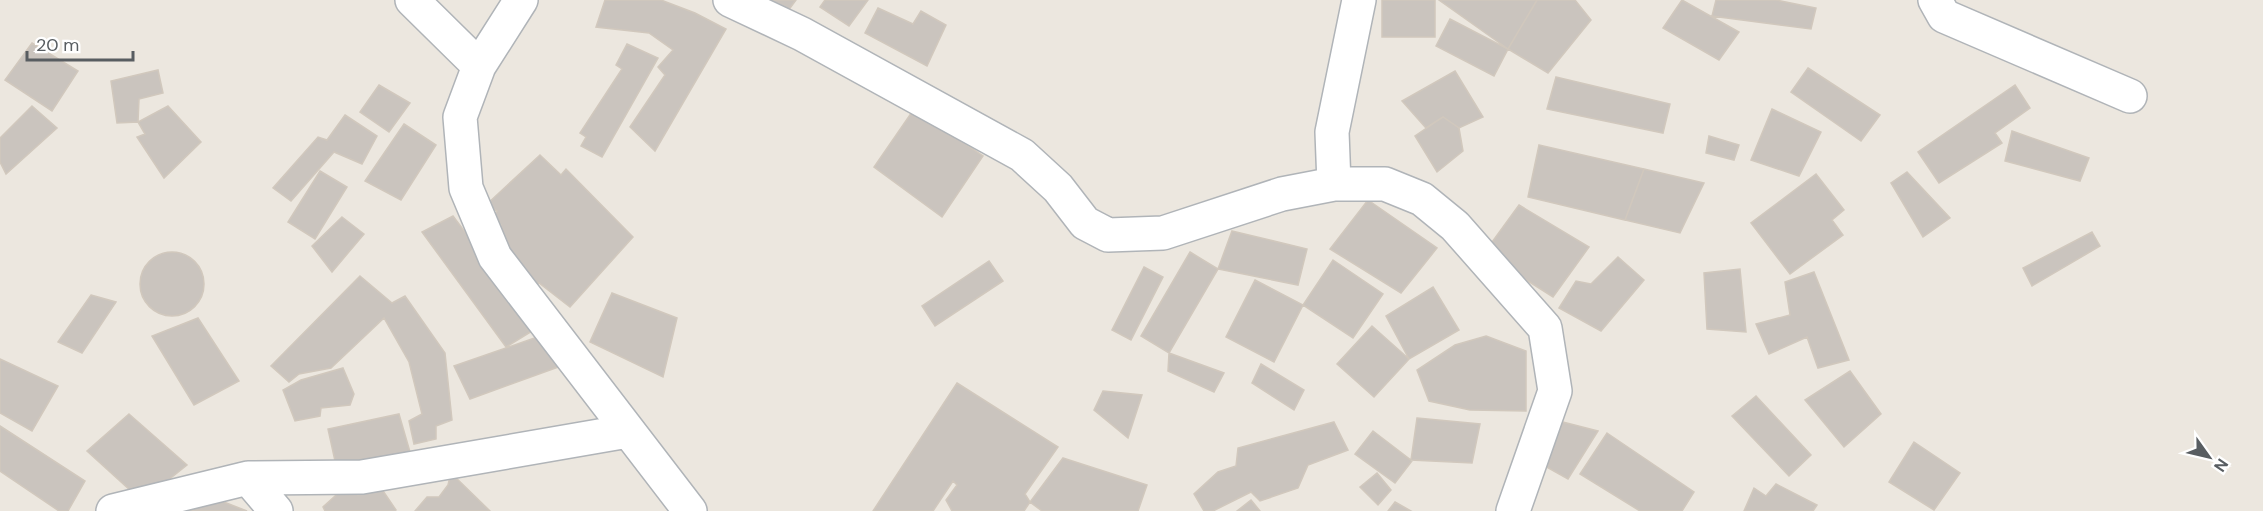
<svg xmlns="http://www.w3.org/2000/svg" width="2263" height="511" viewBox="0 0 2263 511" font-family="'DM Sans',sans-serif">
<rect width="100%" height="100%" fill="#ece7df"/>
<path fill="#cac4be" stroke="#d1c8bd" stroke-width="1.5" d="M605,0H661L695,13L726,29L655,151L630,127L665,75L658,67L673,50L649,33L596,27Z
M764,0H796L785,15Z
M825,0H868L849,26L820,7Z
M1382,0H1435V37H1382Z
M1439,0H1537L1508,49Z
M1537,0H1575L1591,20L1548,73L1508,49Z
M1682,0L1739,32L1719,60L1663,28Z
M1716,0H1776L1816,8L1811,29L1712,16Z
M878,8L913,24L921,11L946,25L927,66L865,33Z
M1450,19L1508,49L1494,76L1436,46Z
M32,43L78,71L52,111L5,80Z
M627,44L658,58L602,157L581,146L586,137L580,133L622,69L616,65Z
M1808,68L1880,115L1861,141L1791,92Z
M158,70L163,93L139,99L138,122L117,123L111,81Z
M1455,71L1483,117L1459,128L1443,117L1426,128L1402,101Z
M1556,77L1670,104L1663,133L1547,109Z
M379,85L410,103L389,132L360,112Z
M2015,85L2030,108L1995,133L2002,143L1939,183L1918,152Z
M32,106L57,128L6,174L0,162V138Z
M168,106L201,142L164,178L137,137L145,134L138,122Z
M914,109L983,156L942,217L874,167Z
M1772,109L1821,132L1799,176L1751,160Z
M345,115L377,136L362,164L334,152L291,201L273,188L318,137L327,140Z
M1443,117L1459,128L1463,151L1437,172L1415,136Z
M404,124L436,145L401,200L365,181Z
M2012,131L2089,158L2080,181L2005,161Z
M1709,136L1739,145L1734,160L1706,153Z
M1539,145L1644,169L1625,220L1528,197Z
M540,155L561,175L566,169L633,237L570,307L539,283L534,286L492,232L501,225L491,219L497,211L486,205Z
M1644,169L1704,183L1680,233L1625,220Z
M320,171L347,187L315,239L288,222Z
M1907,172L1950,218L1923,237L1891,183Z
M1816,174L1844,210L1832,220L1843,235L1790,274L1751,223Z
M1368,200L1437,248L1401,293L1330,249Z
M1519,205L1589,247L1553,297L1484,253Z
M453,216L537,328L506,347L422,232Z
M342,217L364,234L332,272L312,246Z
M1232,231L1307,249L1298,285L1218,269Z
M2092,232L2100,246L2032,286L2023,268Z
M140 284a32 32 0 1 1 64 0a32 32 0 1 1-64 0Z
M1190,252L1218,269L1169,353L1141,336Z
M1618,257L1644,280L1601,331L1559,308L1576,281L1591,284Z
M1333,260L1383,294L1353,338L1303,305Z
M989,261L1003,281L935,326L922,306Z
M1144,267L1163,277L1131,340L1112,330Z
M1740,269L1746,332L1707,329L1704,273Z
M1814,272L1849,360L1818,368L1807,337L1769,354L1756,324L1790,315L1785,282Z
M360,276L392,303L405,296L445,353L452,420L436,426V439L414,444L409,421L422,414L409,362L384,318L331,368L299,374L289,382L271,366Z
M1255,280L1303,305L1274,362L1226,337Z
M1433,287L1459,330L1409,359L1386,316Z
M612,293L677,318L663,377L590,342Z
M91,295L116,302L82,353L58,342Z
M198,318L239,381L194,405L152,336Z
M1372,326L1409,359L1374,397L1337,364Z
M546,334L561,366L470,399L454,366Z
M1486,336L1526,351V411L1470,410L1429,401L1417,370L1455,345Z
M1169,353L1224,373L1214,392L1168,371Z
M0,359L58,386L32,431L0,413Z
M1261,364L1304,390L1294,410L1252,383Z
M343,368L354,394L350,405L321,408L320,416L295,421L283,390L301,380Z
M1850,371L1881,414L1844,447L1805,400Z
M957,383L1058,447L1025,494L1030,502L1024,511H952L946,500L957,485L953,481L933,511H873Z
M1103,391L1142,395L1128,438L1094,410Z
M1756,396L1811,455L1789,476L1732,416Z
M129,414L187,465L142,501L87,451Z
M399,414L410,452L337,470L328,429Z
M1417,418L1480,424L1472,463L1411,460Z
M1555,420L1598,431L1568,479L1534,460Z
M1334,422L1348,450L1308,465L1298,488L1260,501L1251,492L1213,511H1204L1194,494L1218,472L1236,466L1238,448Z
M0,426L85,481L68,511H59L0,471Z
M1373,431L1412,461L1395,483L1355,454Z
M1607,433L1694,492L1682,511H1640L1580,474Z
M1914,442L1960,473L1934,510L1889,482Z
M1063,458L1147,485L1138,511H1042L1030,502Z
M451,473L490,511H415L427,497H439L448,485Z
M1377,473L1391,490L1378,505L1360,487Z
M377,482L396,510L395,511H325L323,507L344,488L358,495Z
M1776,484L1817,505L1813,511H1744L1754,488L1766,496Z
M211,497L247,511H177Z
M1251,500L1260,511H1237Z
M1395,502L1411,511H1388Z"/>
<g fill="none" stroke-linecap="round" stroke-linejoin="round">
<g stroke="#b0b4b8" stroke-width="36">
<path id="street" d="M412,0L479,66
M521,0L479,66L460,117L466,188L495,257L690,511
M730,0L802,34L1022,155L1058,188L1085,223L1108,235L1163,233L1282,194L1334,184H1385L1422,199L1455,226L1545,328L1555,391L1513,511
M1935,0L1944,16L2130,96
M1334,184L1332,132L1359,0
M248,478L276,511
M113,511L248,478L362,477L628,431"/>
</g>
<use href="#street" stroke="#fff" stroke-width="33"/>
</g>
<g transform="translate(2209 457) rotate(124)" stroke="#ffffff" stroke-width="4.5" paint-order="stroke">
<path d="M0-4.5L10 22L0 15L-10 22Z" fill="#585d61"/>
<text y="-9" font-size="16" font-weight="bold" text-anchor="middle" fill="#585d61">N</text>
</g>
<path d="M27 51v9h106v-9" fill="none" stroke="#585d61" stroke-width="3"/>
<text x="36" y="51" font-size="18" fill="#585d61" stroke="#ffffff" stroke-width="4.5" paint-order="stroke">20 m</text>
</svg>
